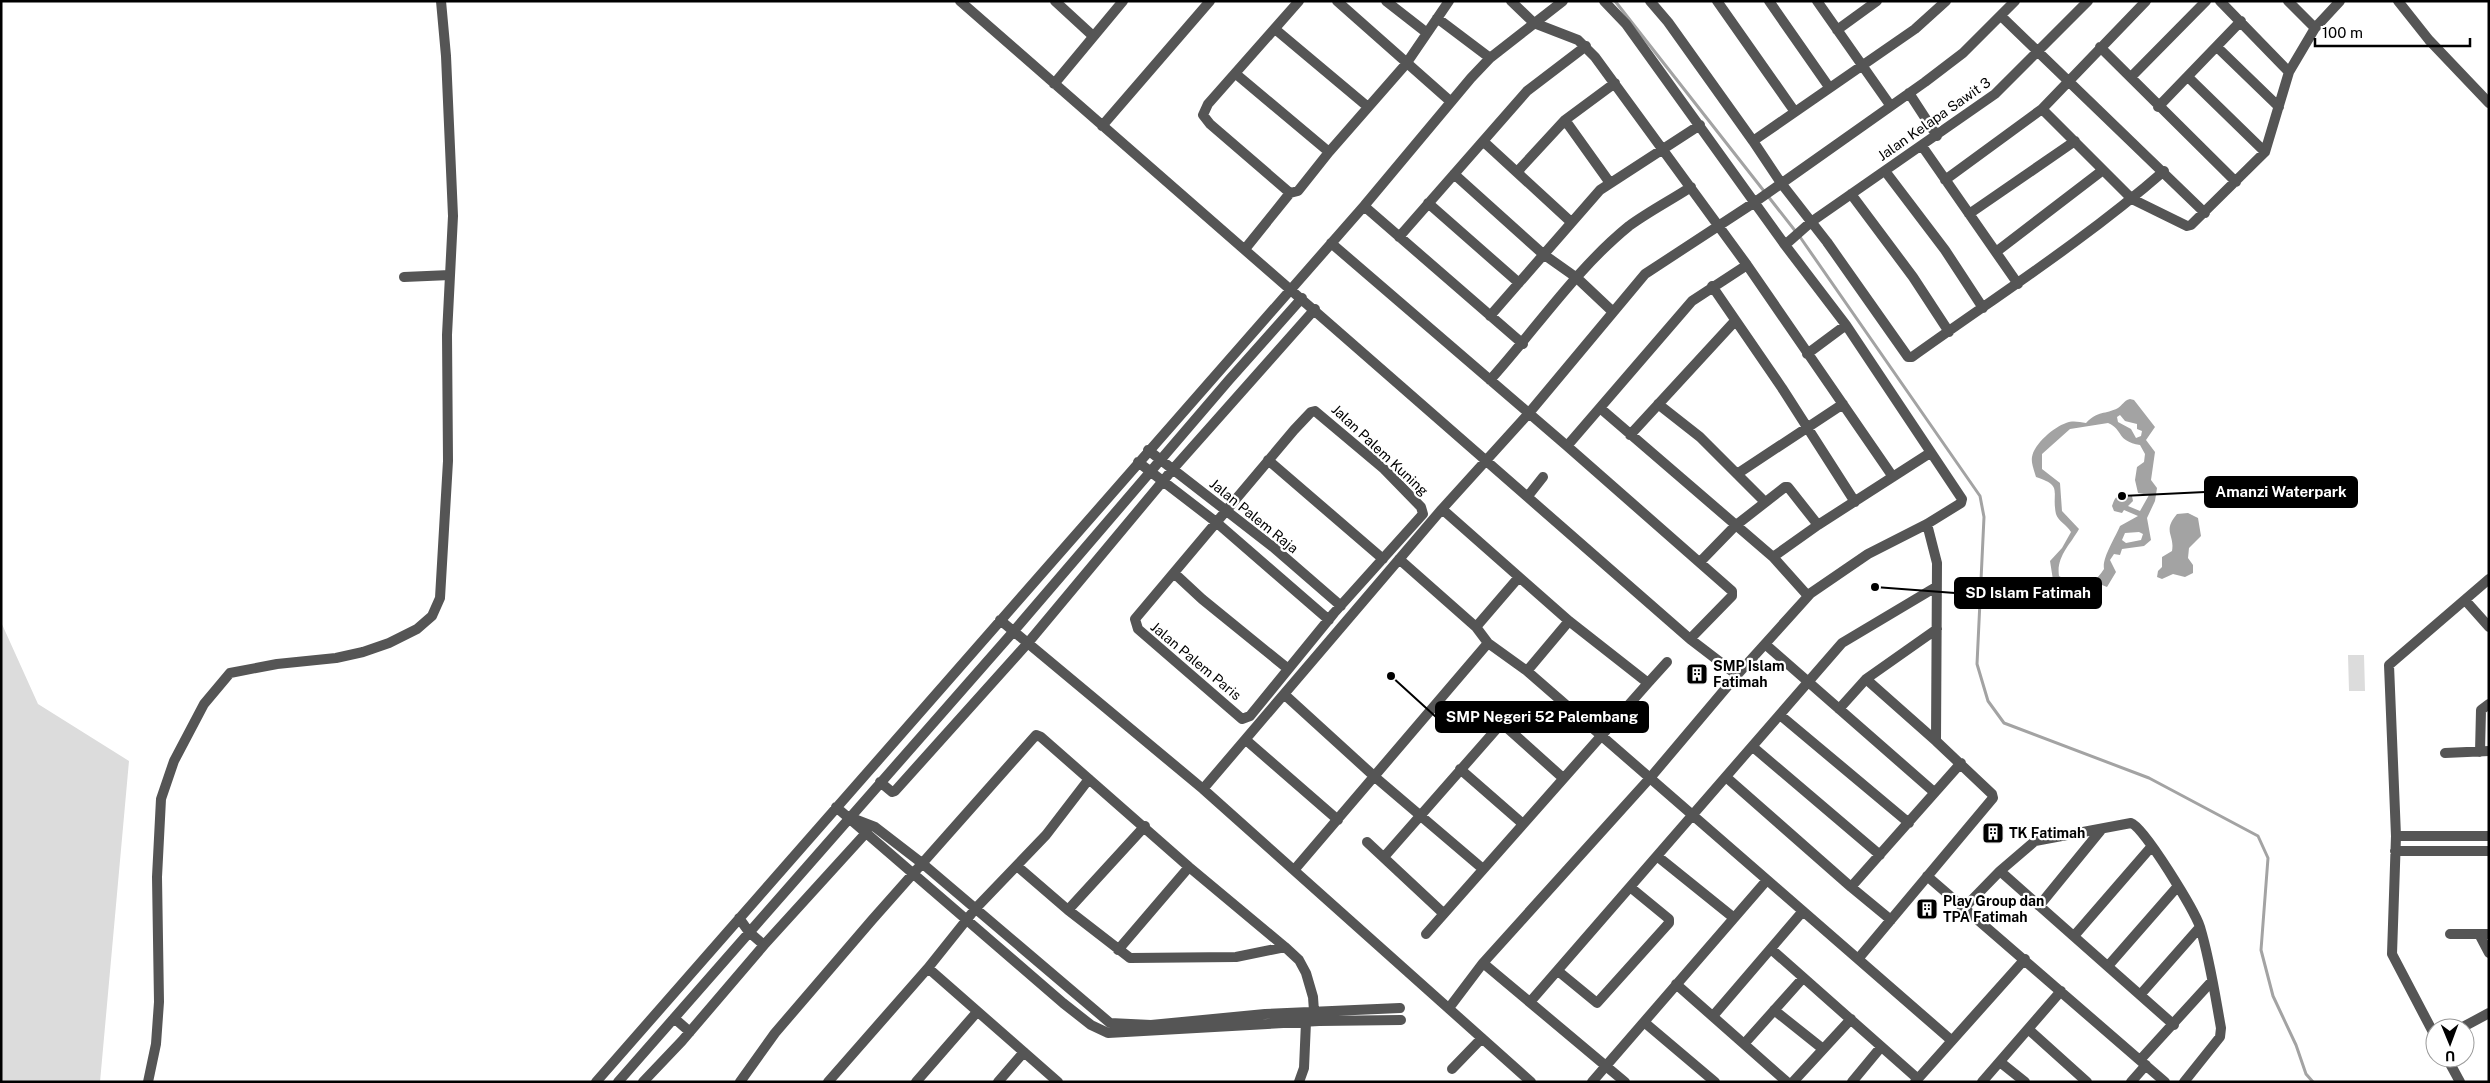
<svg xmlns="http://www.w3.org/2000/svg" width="2490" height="1083" viewBox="0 0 2490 1083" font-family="'Public Sans',sans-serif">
<rect width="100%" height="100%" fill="#fff"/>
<path fill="#dcdcdc" d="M1,622L38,704L129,761L100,1082H1Z
M2348,655H2364L2365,691H2349Z"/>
<path fill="#a3a3a3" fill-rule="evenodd" d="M2130,399L2134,400L2155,427L2146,440L2155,452L2151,480L2157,488L2155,501L2147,518L2151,540L2144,546L2122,549L2120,555L2114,554L2110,560L2116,572L2107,587L2102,585C2084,598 2070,592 2053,580L2050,561L2062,548L2071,532C2067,525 2058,521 2056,514C2051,491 2064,486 2036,477C2034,470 2031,463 2032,457C2034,444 2054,427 2066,423C2073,420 2079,422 2086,423C2098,410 2105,415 2118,408C2123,405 2123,401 2130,399ZM2120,415L2125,421L2137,424V429L2142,431L2141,436L2136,438L2131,429L2118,422L2117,417ZM2108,423C2124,430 2116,441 2140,445L2145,454L2144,462L2137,467L2135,480L2138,493L2149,495L2140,511L2128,506L2133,501L2132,496L2128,497L2127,493C2117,494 2115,497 2112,506L2114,511L2122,513L2124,510L2138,516L2120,526C2115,538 2102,558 2104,569C2090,590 2080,588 2059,576C2056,557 2070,545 2079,529L2062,511L2060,483L2042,469V454L2070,429ZM2139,532L2143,534L2141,540L2126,543L2122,540L2125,533Z
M2188,513L2198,518L2201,536L2189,548L2188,558L2193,565V573L2185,577L2173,574L2162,579L2157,577L2158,571L2162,567V557L2172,551C2175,534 2162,532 2177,514Z"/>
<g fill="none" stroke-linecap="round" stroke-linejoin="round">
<path stroke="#a3a3a3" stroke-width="3" d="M1615,1L1800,237L1980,496L1984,517L1977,664L1988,701L2004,723L2149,778L2258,836L2268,858L2261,950L2273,996L2296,1045L2306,1074L2313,1082"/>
<path stroke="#555" stroke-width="10" d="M960,1L1690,639L1737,675
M1055,1L1093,36
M1299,1L1208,104L1203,115L1210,124L1290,193L1298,191L1329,152L1406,64L1449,1
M1337,1L1450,101
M1386,1L1427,33
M1511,1L1534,23L1578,40L1595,57L1747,265L1893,477
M1650,1L1668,22L1753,141L1781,183L1827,242L1908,357H1912C1997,296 2085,240 2164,171
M1717,1L1795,112
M1769,1L1829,87
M1817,1L1890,105
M2220,1L2289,72
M2288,1L2315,28
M2398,1L2429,40L2489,103
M2001,16L2205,213
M1437,18L1490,58
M1275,29L1368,107
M1837,30L1877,1
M2100,47L2236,182
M2217,47L2279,107
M1236,74L1329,152
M2131,77L2206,1
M2188,77L2265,152
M1054,84L1123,1
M1909,93L1937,136
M2158,107L2241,21
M2042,109L2132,199L2187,226L2191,225L2265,152L2289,72L2315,28L2340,1
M1565,120L1610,183
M1102,126L1210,1
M1753,141L1915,29L1946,1
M1484,142L1571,222
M1922,146L2018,284
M1518,171L1565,120L1615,83
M1885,171L1945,250L1983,308
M1454,174L1543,254L1577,278L1612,311
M1945,180L2042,109L2146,1
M1851,194L1913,277L1949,332
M1428,203L1519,283
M1364,206L1523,344
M1969,214L2075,141
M1399,237L1527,91L1586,46
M1331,243L1567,446L1732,591V596L1690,639
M1785,245L1811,222L1995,94L2088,1
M1245,249L1290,193
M1996,252L2103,170
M404,277L450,275
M1712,286L1782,388L1855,502
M1490,316L1600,190L1700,125
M1807,354L1846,325
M1490,380C1536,329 1576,269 1629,226C1648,212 1671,200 1691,187
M1658,404L1700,437L1765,502
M1600,408L1773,557L1808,596
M1315,411L1384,469L1421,507L1423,514L1334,613L1250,716L1242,719L1138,629L1135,619L1294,430L1311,412Z
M1630,435L1735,321
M1567,446L1692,301L1747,265
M1148,450L1273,547L1341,606
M1268,460L1383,559
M1138,462L1216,522L1329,620
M1737,474L1843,404
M1528,496L1543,477
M1773,557L1818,525L1930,453
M1399,559L1476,627L1488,643L1527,671L1951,1040
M1700,562L1735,526L1785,487H1788L1818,525
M1174,573L1202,599L1287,668
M2465,600L2489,627
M1000,620L1203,789L1531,1082
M1476,627L1519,577
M1765,644L1934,792
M1527,671L1569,621
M1866,679L1936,741
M1648,683L1667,662
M1285,695L1375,777L1483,869
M1839,709L1866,679L1937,629
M1780,715L1909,823
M1246,740L1338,820
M1753,747L1880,855
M2480,752L2481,710L2489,704
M2445,753L2489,751
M1460,769L1523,824
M1726,777L1851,887L1891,920
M880,782L892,792L895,791L1027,644L1173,469L1315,309
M1203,789L1442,509L1529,413L1645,274L1755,202L1925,82L1963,53L2015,1
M836,807L1063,1003L1091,1025L1108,1033L1319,1021L1401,1020
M849,817L875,827L923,864L1110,1023L1151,1025L1265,1014L1400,1008
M2396,836H2489
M1367,842L1443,913
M2395,851H2489
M1657,856L1734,918
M1384,857L1500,725L1505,726L1563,778
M1017,866L1068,910L1130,958L1236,957L1285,947
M1295,869L1488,643
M2000,871L2174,1025
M1927,876L2165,1082
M1851,887L1961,763
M2039,906L2101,830
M1964,908L2000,871L2035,841L2131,823C2144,827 2195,911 2200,927C2210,960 2215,995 2221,1028L2220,1037L2184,1082
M1068,910L1145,826
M739,918L749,932L764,945
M1426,934L1648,683L1569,621L1442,509
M2450,934H2489
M2479,934L2489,953
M2074,936L2152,846
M1771,949L1918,1079
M1118,950L1189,867
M1858,959L1993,798L1992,794L1936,741L1937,563L1927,524
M1483,963L1625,1082
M2108,966L2178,886
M928,968L976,908L1046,835L1089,779
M1558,971L1597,1003L1669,923V919L1630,887
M1676,984L1787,1082
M2140,995L2200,927
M1530,1002L1842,643L1936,587
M1449,1008L1483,963L1650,778L1737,675L1811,593L1868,554L1927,524L1961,503L1962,499L1846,325L1785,245L1626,24L1604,1
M1774,1010L1823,1049
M1713,1016L1803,911
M674,1018L690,1032
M1644,1022L1715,1082
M2461,1028L2489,1013
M2028,1029L2087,1082
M2435,1036L2392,954L2396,836L2389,665L2489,579
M1744,1044L1803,978
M2447,1058L2460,1082
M2140,1060L2212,981
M2000,1062L2025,1082
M1452,1069L1482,1038
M148,1082L156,1044L159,1002L157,877L161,799L174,761L204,704L230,673L277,664L336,658L363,652L389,643L417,629L432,616L440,598L448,461L447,335L453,216L446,56L441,1
M596,1082L1364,206L1471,78L1490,58L1563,1
M618,1082L1013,632L1229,380L1302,298
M643,1082L682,1041L764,945L865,834
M740,1082L775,1033L872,920L1036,735L1041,737L1189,867L1285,947L1299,960L1306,973L1313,997L1314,1011L1306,1022L1304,1068L1299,1082
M828,1082L928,968L1058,1082
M916,1082L977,1012
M998,1082L1024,1052
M1592,1082L1767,880
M1793,1082L1851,1019
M1852,1082L1881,1047
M1915,1082L2025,959
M1982,1082L2061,991
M2131,1082L2146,1065"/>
</g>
<defs>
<g id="building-square" transform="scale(1.125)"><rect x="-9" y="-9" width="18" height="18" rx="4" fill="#000" stroke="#fff"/><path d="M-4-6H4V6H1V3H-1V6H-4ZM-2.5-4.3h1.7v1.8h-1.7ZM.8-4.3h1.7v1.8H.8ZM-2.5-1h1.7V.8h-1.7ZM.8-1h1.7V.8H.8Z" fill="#fff"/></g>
</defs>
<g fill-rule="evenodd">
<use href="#building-square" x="1697" y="674"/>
<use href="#building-square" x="1993" y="833"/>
<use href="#building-square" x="1927" y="909"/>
</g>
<g text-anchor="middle" stroke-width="4.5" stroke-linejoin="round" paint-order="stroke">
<g font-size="14" fill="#000" stroke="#fff">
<text transform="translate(1934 119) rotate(-35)" y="5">Jalan Kelapa Sawit 3</text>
<text transform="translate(1380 450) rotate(43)" y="5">Jalan Palem Kuning</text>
<text transform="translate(1254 516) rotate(39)" y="5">Jalan Palem Raja</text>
<text transform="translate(1196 661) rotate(40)" y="5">Jalan Palem Paris</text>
</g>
<g font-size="14" font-weight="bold" fill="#000" stroke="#fff" text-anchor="start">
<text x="1713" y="671">SMP Islam<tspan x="1713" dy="16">Fatimah</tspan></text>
<text x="2009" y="838">TK Fatimah</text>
<text x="1943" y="906">Play Group dan<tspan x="1943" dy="16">TPA Fatimah</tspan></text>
</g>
</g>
<path fill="none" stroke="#000" stroke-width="2" d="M2122 496L2205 492M1875 587L1955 593M1391 676L1436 717"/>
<g fill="#000" stroke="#fff" stroke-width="2">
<circle cx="2122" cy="496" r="5"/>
<circle cx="1875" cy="587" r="5"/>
<circle cx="1391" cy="676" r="5"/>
</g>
<g fill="#000" stroke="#000" stroke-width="2">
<rect x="2205" y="477" width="152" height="30" rx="5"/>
<rect x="1955" y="578" width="146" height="30" rx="5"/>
<rect x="1436" y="702" width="212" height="30" rx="5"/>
</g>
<g font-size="15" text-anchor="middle" font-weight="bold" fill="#fff">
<text x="2281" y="497">Amanzi Waterpark</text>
<text x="2028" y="598">SD Islam Fatimah</text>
<text x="1542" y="722">SMP Negeri 52 Palembang</text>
</g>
<rect width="2490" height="1083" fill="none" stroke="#000000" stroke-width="5"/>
<g transform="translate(2450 1043) rotate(179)"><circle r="24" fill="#ffffff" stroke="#999999"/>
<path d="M0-4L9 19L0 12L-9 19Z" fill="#000000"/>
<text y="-8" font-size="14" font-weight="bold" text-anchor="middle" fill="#000000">U</text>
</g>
<path d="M2315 38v8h155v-8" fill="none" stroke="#000000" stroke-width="2.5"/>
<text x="2322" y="38" font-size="15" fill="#000000" stroke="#ffffff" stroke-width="4" paint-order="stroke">100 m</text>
</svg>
